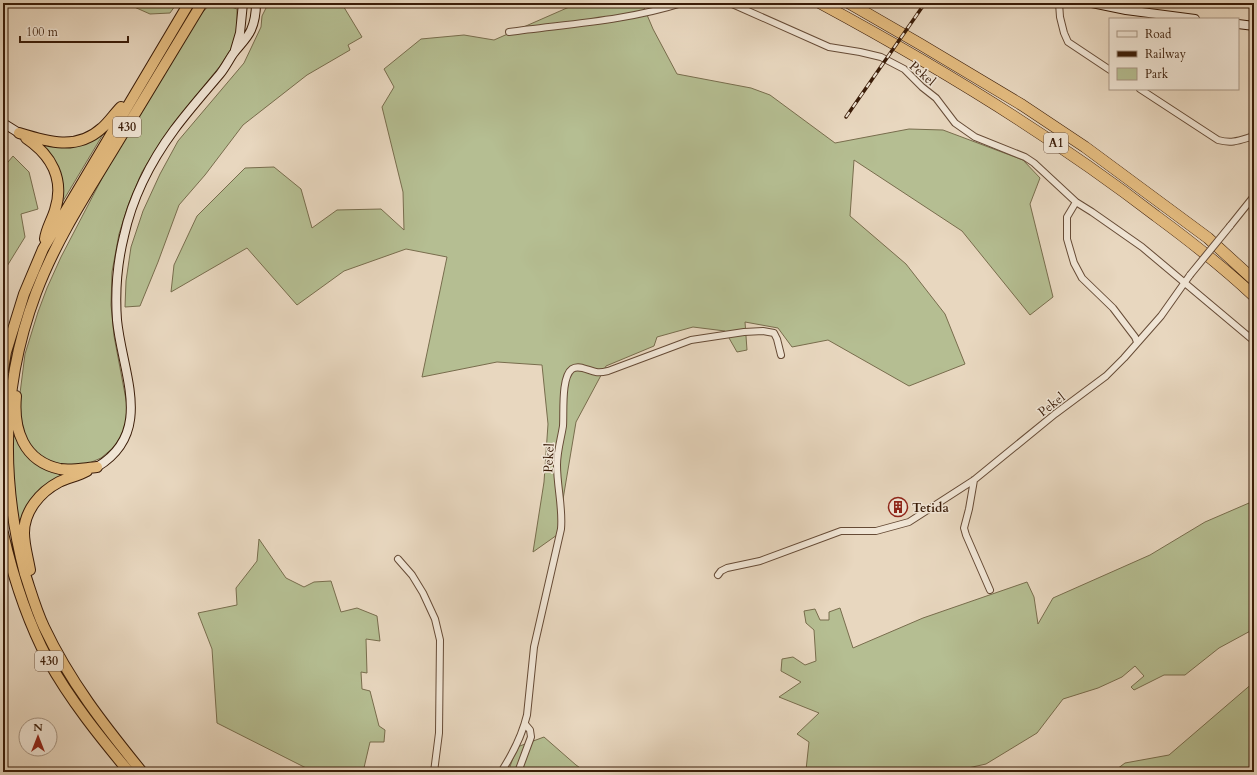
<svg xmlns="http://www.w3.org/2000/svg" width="1257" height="775" viewBox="0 0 1257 775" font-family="Cardo,serif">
<rect width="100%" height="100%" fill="#e8d7bf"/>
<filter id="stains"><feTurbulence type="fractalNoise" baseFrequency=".005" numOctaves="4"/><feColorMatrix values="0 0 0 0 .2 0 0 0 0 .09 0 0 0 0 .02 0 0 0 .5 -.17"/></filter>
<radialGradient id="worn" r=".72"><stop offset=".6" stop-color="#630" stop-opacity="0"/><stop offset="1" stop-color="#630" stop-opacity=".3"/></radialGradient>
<path fill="#b5be92" stroke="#786d4d" d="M119,3H171L175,6L170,13L150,14L132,6Z
M272,3H343L342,4L362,37L348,45L350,50L307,75L243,125L205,175L179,205L158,262L140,306L125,307L126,281L131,247L143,211L160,174L178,141L244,63L261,27L262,16L267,6Z
M586,3H642L653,29L677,74L751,88L770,95L835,143L909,129L943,130L1023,160L1040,178L1030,204L1053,297L1030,315L962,231L854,160L850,216L906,264L945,314L965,364L909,386L828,340L792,347L778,328L745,322L747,350L737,352L725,331L693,327L657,337L654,346L606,366L576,422L557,535L533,552L544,482L548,424L542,365L497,362L422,377L447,257L406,249L344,271L297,305L247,248L171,292L174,265L197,216L245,168L274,167L301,189L312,228L337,210L381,209L404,230L403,192L382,107L394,87L384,69L421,39L464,35L494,40L576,4Z
M210,4L229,6L237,9V33L233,46L220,66L177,119L161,141L142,172L129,203L119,234L112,272L111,305L114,336L127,405L126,421L122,435L114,447L101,458L87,464L58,465L37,454L23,435L18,409L25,354L38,312L47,288L61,257L110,163L197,19Z
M105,131L60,206V197L40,144C71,151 78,144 105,131Z
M13,156L29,172L38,209L21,214L25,237L4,271L3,270V168Z
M13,425L32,459L75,472L53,483L19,531L16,503L11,447Z
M1249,503L1254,507V629L1219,648L1185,675H1164L1134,690L1131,687L1144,676L1135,666L1122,677L1098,688L1063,699L1037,733L986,764L950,772H813L806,770L809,742L797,734L819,713L779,697L801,682L781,671L782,659L793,657L805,665L816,661L814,630L806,623L804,611L815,609L820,620H829V612L840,608L853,648L923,618L1027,582L1034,597L1038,624L1053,598L1150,555L1205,522Z
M259,539L286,578L304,587L314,582L331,581L341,612L357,608L377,616L380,641L366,639L367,673L361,672L362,689L370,691L379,726L385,730L384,742H370L363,772H314L217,723L212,649L198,613L237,605L236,588L257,561Z
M1254,682V767L1244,772H1113L1125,763L1169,755Z
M544,737L576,765L586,772H508L517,747Z"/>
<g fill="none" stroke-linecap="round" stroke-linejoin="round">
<g stroke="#664b36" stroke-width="8">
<path id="minor" d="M730,3L829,47L860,52L881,57L904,69L922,87L936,98L955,123L975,137L1025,157L1034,163L1076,202L1092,212L1142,247L1254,341
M1059,3L1060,17L1064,33L1068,42L1110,70
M509,32C566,24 626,21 682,3
M1140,89L1218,140C1233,144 1240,140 1254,136
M1076,202L1067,217V239L1074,263L1082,278L1113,308L1135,337L1137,342
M1230,226L1254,196
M974,480L969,509L964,528L966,535L990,590
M398,559L412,575L423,593L435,619L440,640L439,733L434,772
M718,575L721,571L727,568L760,561L841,531H876L909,522L974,480L1055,414L1106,376L1124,358L1161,316L1190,275
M501,772C512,755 522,736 527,715L534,647L561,529C563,508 557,487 557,465C557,451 561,439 563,426C564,412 561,377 572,369C579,364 589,371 596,372C600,373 604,372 608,371L691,340L744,332L763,331L774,333L777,339L781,355
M518,772L531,737L530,730L525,724"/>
</g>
<g stroke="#3a1c08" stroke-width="10">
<path id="secondary" d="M1092,3L1126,10L1195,19
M1238,24L1254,26
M235,50L240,33L243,3
M3,123L19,133
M97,467C155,432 122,373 117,320C115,292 117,264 124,236C132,199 151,161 174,130C188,111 204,93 220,74C225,68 229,60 233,54C239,46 247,39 251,30C255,21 256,12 256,3"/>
</g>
<g stroke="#3a1c08" stroke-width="12">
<path id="trunk" d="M19,133C48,142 77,151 102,128C109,122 114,114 121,107
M26,138C51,155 65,179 55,210C52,220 46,229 45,239
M3,370L6,352L24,294L43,249L189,3
M16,396C13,429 23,461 60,469C71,471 85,468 97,467
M3,533C13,577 27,620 48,660C70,700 100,737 129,772
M30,570C28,558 24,545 24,533C24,511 40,492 59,482C67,478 78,476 87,471
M142,772C104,725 70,682 44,627C36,610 31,592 25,574C0,479 1,386 36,293C55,242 85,196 113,150C143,101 172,52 202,3"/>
</g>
<g stroke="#3a1c08" stroke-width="12">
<path id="motorway" d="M820,3C937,66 1051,135 1156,216C1190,241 1223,267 1254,296
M849,3L920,44L1022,105L1085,147L1208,238L1254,280"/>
</g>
<use href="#minor" stroke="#f0e5d5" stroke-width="6"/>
<use href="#secondary" stroke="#f0e5d5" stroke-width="8"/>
<use href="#trunk" stroke="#e4bc80" stroke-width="10"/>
<use href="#motorway" stroke="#e4bc80" stroke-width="11"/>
<g stroke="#3a1c08" stroke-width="3.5">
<path id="rail" d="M846,117L925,3"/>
</g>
<use href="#rail" stroke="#f0e5d5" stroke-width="2" stroke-dasharray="6" stroke-linecap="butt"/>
<g stroke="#664b36" stroke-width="8" stroke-linecap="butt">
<path id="minor-bridge" d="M1190,275L1230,226"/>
</g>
<use href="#minor-bridge" stroke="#f0e5d5" stroke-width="6"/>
</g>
<defs>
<g id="building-ring" transform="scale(1)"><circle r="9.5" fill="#f0e5d5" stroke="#8f2418" stroke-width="1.5"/><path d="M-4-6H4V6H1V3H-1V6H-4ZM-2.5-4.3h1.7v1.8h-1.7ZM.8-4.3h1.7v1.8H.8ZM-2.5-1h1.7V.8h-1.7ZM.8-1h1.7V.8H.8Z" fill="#8f2418"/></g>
</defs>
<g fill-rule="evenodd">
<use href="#building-ring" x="898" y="507"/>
</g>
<g text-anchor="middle" stroke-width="3" stroke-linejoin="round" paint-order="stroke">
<g fill="#f0e5d5" stroke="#715846" stroke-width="1">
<rect x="113" y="117" width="28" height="20" rx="3"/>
<rect x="1044" y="133" width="24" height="20" rx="3"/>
<rect x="35" y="651" width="28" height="20" rx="3"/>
</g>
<g font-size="12" font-weight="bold" fill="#3a1c08">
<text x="127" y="131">430</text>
<text x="1056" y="147">A1</text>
<text x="49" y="665">430</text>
</g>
<g font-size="13" fill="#3a1c08" stroke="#f0e5d5">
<text transform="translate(923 73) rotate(41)" y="5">Pekel</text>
<text transform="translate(1051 404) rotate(-38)" y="5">Pekel</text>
<text transform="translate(548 458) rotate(-87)" y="5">Pekel</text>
</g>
<g font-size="13" font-weight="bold" fill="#3a1c08" stroke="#f0e5d5" text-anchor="start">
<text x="912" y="512">Tetida</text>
</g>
</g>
<rect width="1257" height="775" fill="none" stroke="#e8d7bf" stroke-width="16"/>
<rect x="4" y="4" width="1249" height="767" fill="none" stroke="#3a1c08" stroke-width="2"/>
<rect x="8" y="8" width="1241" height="759" fill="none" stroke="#3a1c08"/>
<rect x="1109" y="18" width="130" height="72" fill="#f0e5d5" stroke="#a79583"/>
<rect x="1117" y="31" width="20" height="6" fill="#f0e5d5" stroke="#a79583"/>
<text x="1145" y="38" font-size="12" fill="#3a1c08">Road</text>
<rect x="1117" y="51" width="20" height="6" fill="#3a1c08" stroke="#a79583"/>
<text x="1145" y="58" font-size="12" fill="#3a1c08">Railway</text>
<rect x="1117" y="68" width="20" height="12" fill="#b5be92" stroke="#a79583"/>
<text x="1145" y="78" font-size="12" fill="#3a1c08">Park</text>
<g transform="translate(38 737)"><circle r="19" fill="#f0e5d5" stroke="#a79583"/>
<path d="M0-3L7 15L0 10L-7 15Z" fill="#8f2418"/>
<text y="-6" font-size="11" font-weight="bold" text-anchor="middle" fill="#3a1c08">N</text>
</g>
<path d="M20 36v6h108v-6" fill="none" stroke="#3a1c08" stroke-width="2"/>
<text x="26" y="36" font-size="12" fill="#3a1c08" stroke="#f0e5d5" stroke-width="3" paint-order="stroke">100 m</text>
<rect width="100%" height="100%" filter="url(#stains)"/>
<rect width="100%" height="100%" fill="url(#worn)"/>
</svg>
